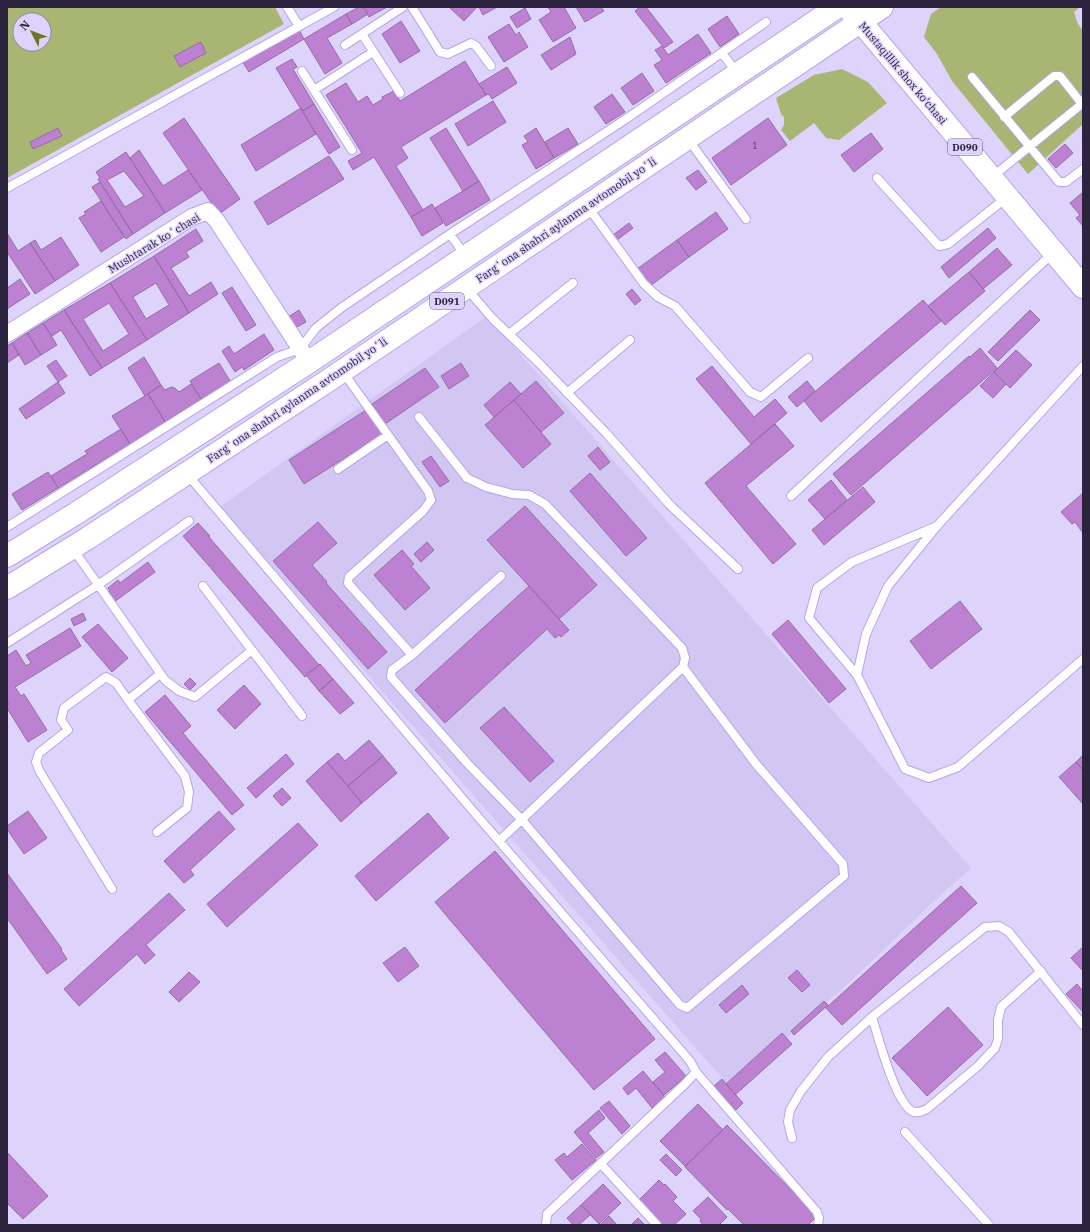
<svg xmlns="http://www.w3.org/2000/svg" width="1090" height="1232" viewBox="0 0 1090 1232" font-family="'IBM Plex Serif',serif">
<rect width="100%" height="100%" fill="#ddd3fb"/>
<path fill="#d2c6f2" d="M487,316L971,868L933,902L854,978L731,1088L220,507Z"/>
<path fill="#a9b573" fill-rule="evenodd" d="M7,7H275L284,24L7,178ZM20,20H44V44H20Z
M941,7H1080L1074,12L1078,24L1083,31V124L1028,174L952,81L937,54L924,37L931,14Z
M842,69L868,82L887,103L839,140L826,138L814,123L790,141L781,130L784,125V117L781,114L776,98L814,75Z"/>
<path fill="#bd81d1" stroke="#966ca4" fill-rule="evenodd" d="M359,7H363L368,14L352,24L346,14Z
M366,7H387L369,17L364,8Z
M449,7H475L476,8L464,21Z
M479,7H497L483,15Z
M548,7H564L576,28L553,42L539,20L551,12Z
M576,7H601L604,11L585,22Z
M640,7H646L673,42L664,48L635,11Z
M525,8L531,19L517,28L510,17Z
M346,14L352,24L327,38L342,63L325,74L304,39Z
M727,16L739,34L720,47L708,29Z
M401,21L420,51L400,63L382,34Z
M509,24L516,35L519,32L528,47L504,62L488,37Z
M298,28L304,39L249,72L242,61Z
M698,34L711,53L666,83L654,65L662,60L655,50L662,46L668,55Z
M570,37L576,54L551,70L541,55Z
M201,42L206,53L180,67L174,56Z
M292,59L297,67L293,69L314,104L302,111L276,68Z
M465,61L486,95L401,147L408,158L396,166L423,210L411,217L374,157L353,170L348,161L362,153L326,95L346,83L358,102L367,96L373,105L383,99L382,97L394,91L400,101Z
M507,67L517,83L492,99L489,94L486,95L479,84Z
M642,73L654,91L633,105L621,88Z
M612,94L625,112L606,124L594,107Z
M493,101L506,122L468,146L455,124Z
M314,104L340,147L329,154L302,111Z
M301,108L316,134L256,171L241,145Z
M184,118L240,199L219,214L163,133Z
M768,118L787,145L731,185L712,158Z
M58,128L62,136L33,149L30,142Z
M446,128L479,181L463,191L430,138Z
M536,128L554,158L536,169L522,145L528,142L524,136Z
M568,128L578,144L554,158L545,142Z
M871,133L883,149L854,172L841,155Z
M1065,144L1073,153L1056,168L1048,159Z
M139,150L163,186L188,170L202,190L165,213L130,158Z
M126,152L165,213L133,234L98,179L100,178L96,172ZM124,171L144,196L125,207L107,180Z
M329,156L344,179L268,225L254,202Z
M698,170L707,182L696,190L686,178Z
M479,181L490,200L446,226L435,208Z
M100,182L133,234L126,239L92,187Z
M1083,192V226L1076,218L1080,215L1070,203Z
M101,201L124,237L101,252L79,218L86,214L84,212Z
M432,204L443,223L422,236L411,217Z
M716,212L728,229L689,257L677,240Z
M629,223L633,228L617,240L613,235Z
M988,228L996,238L949,278L941,267Z
M196,229L203,241L186,252L189,257L171,268L189,296L211,282L218,294L189,313L154,256Z
M7,233L18,251L30,243L55,281L35,294L7,252Z
M61,237L79,265L55,281L30,243L35,240L41,250Z
M677,240L689,257L650,286L637,269Z
M997,248L1012,265L983,289L969,272Z
M154,256L189,313L147,340L110,283ZM156,283L169,305L146,319L133,297Z
M969,272L985,291L945,325L928,306Z
M20,279L30,294L7,309V288Z
M110,283L147,340L102,368L64,310ZM109,303L129,334L103,351L83,319Z
M232,287L256,325L246,331L222,293Z
M632,289L641,300L635,305L626,294Z
M923,300L941,321L821,422L804,401Z
M64,310L102,368L90,376L61,330L52,336L43,323Z
M299,310L306,322L295,328L288,317Z
M1030,310L1040,320L998,361L988,352Z
M43,323L57,345L41,355L27,333Z
M27,333L41,355L25,365L12,343Z
M264,334L274,350L244,370L242,367L235,372L222,351L229,346L234,354Z
M12,343L19,355L7,363V346Z
M980,348L997,368L851,495L833,474L969,356L970,357Z
M1016,350L1032,365L1010,388L994,372Z
M144,357L161,385L145,396L128,368Z
M56,360L67,376L58,382L47,366Z
M219,363L230,381L201,399L190,381Z
M461,363L469,376L449,389L441,376Z
M712,366L754,417L775,399L787,413L751,444L696,379Z
M425,368L439,387L385,424L372,404Z
M994,372L1006,384L993,398L980,386Z
M536,381L564,413L541,432L514,400Z
M807,381L815,391L797,407L788,397Z
M58,382L65,393L26,419L19,409Z
M510,382L521,394L494,417L484,405Z
M191,384L201,399L165,422L148,394L161,385L165,390L169,388L172,387L176,389L179,392Z
M148,394L165,422L130,444L112,416Z
M514,400L551,444L523,468L485,425Z
M366,410L382,434L304,484L289,460Z
M775,424L794,446L746,486L796,544L773,564L705,483Z
M121,429L130,444L58,488L51,476L87,454L85,451Z
M598,447L610,462L600,470L588,456Z
M431,456L449,481L440,487L422,462Z
M48,472L58,488L22,510L12,494Z
M590,473L647,538L626,556L570,491Z
M831,480L847,500L825,519L808,500Z
M863,487L875,502L824,545L812,530Z
M1083,493V533L1075,522L1072,524L1061,512Z
M525,506L597,585L559,619L487,540Z
M318,522L337,543L312,565L327,582L326,583L387,652L368,669L273,561Z
M198,523L210,536L209,537L319,665L305,677L183,536Z
M427,542L434,550L421,562L414,554Z
M402,550L414,564L411,566L430,588L405,610L374,575Z
M148,562L155,572L114,602L107,593L110,591L108,588L118,580L120,583Z
M529,586L569,630L561,637L559,635L555,638L547,629L445,723L415,690Z
M960,601L982,629L931,669L910,641Z
M83,613L86,620L74,626L71,619Z
M788,620L846,689L829,703L772,634Z
M98,624L128,658L112,672L82,637Z
M70,628L81,646L15,687L21,696L24,694L47,730L28,742L7,708V705L9,704L7,700V656L16,650L26,666L31,663L26,655Z
M320,664L333,679L319,691L306,675Z
M190,678L196,684L190,690L184,684Z
M333,679L354,703L340,714L319,691Z
M244,685L261,704L235,729L217,710Z
M165,695L191,726L183,733L244,805L232,815L145,712Z
M504,707L554,761L530,782L480,728Z
M369,740L383,756L348,786L327,762L338,753L345,761Z
M286,754L294,764L256,798L247,788Z
M1083,755V770L1076,762Z
M383,756L397,773L362,803L348,786Z
M327,762L362,803L341,822L306,781Z
M1076,762L1083,770V804L1059,777Z
M282,788L291,798L282,806L273,796Z
M28,811L47,838L24,854L7,829V826Z
M219,811L235,829L190,870L194,875L184,883L164,861Z
M428,813L449,838L376,901L355,876Z
M298,823L318,845L227,927L207,904Z
M495,851L655,1039L594,1090L435,902Z
M7,873L62,949L61,950L67,959L47,974L7,918Z
M961,886L977,903L842,1025L826,1008Z
M169,893L185,910L146,945L155,955L145,964L137,954L79,1006L64,989Z
M405,947L419,966L398,982L383,963Z
M1083,947V971L1071,958Z
M797,970L810,985L802,992L788,978Z
M189,972L200,982L179,1002L169,992Z
M1077,984L1083,991V1012L1066,994Z
M742,985L749,994L726,1013L719,1005Z
M824,1001L828,1005L794,1035L791,1031Z
M948,1007L983,1045L927,1096L892,1058Z
M782,1033L792,1044L735,1095L726,1084Z
M665,1052L686,1076L664,1095L653,1082L665,1072L655,1060Z
M643,1071L665,1097L652,1108L636,1088L628,1095L623,1088Z
M722,1079L743,1103L736,1110L714,1086Z
M609,1101L630,1126L622,1134L600,1108Z
M698,1104L723,1130L685,1166L660,1141Z
M599,1110L605,1118L588,1133L604,1152L596,1158L574,1132Z
M727,1125L817,1216L808,1225H744L728,1209L727,1210L685,1167Z
M582,1144L596,1160L572,1180L555,1160L564,1153L567,1157Z
M7,1152L48,1196L23,1219L7,1203Z
M666,1154L682,1170L676,1176L660,1160Z
M659,1180L664,1185L665,1184L677,1197L673,1201L686,1214L674,1225H663L639,1200Z
M603,1184L621,1203L599,1224L581,1205Z
M708,1197L727,1217L719,1225H703L700,1221L701,1219L693,1211Z
M581,1205L591,1214L579,1225H573L567,1218Z
M609,1216L617,1225H600Z
M638,1218L645,1225H631Z"/>
<g fill="none" stroke-linecap="round" stroke-linejoin="round">
<g stroke="#b8a5e7" stroke-width="10">
<path id="lane" d="M287,7L299,26
M412,7L440,52L448,54L471,43L476,46L491,66
M362,34L400,93
M345,45L403,7
M722,53L737,73
M302,71L352,150
M972,77L1059,182H1066L1083,169
M314,90L373,52
M1004,117L1054,76H1060L1082,104
M688,139L746,219
M992,177L1083,103
M877,178L939,246L948,244L1006,198
M7,188L334,7
M588,207L644,284L658,297L675,306L750,392L761,397L808,358
M450,234L466,257
M467,287L474,297L492,318L538,362L606,433L670,505L738,569
M509,334L573,283
M1083,366L937,526L888,586L866,634L857,675L905,769L929,778L958,767L1083,659
M343,372L428,491L431,500L423,511L349,577L348,583L412,655L392,670L391,677L467,763L522,820L680,1005L687,1008L844,876L843,864L756,764L683,667
M567,393L630,340
M419,417L467,478L486,487L512,494L529,495L545,504L682,648L685,658L683,667L499,841
M338,469L388,435
M187,474L479,818L690,1061L696,1072L817,1212L819,1218L818,1225
M791,496L1053,253
M7,527L277,357L300,349L316,328L341,308L450,234L626,119L766,22
M73,549L165,680L179,691L195,697L252,650
M203,586L302,716
M7,643L98,585L189,521
M412,655L501,576
M857,675L809,618L817,588L852,562L937,526
M157,832L187,808L189,792L185,776L128,700L160,674
M112,889L40,772L36,762L39,753L68,730L61,720L64,708L106,677L116,683L128,700
M872,1017C878,1036 895,1102 912,1111C917,1114 922,1111 927,1109L978,1066L995,1048L998,1039V1020L1001,1007L1041,971
M905,1132L989,1225
M792,1138L788,1122L790,1110L801,1091L828,1057L872,1017L985,927L999,926L1009,932L1083,1025
M601,1164L657,1225
M546,1225L547,1214L685,1084L696,1072"/>
</g>
<g stroke="#b8a5e7" stroke-width="18">
<path id="street" d="M7,334L192,217L208,211L217,221L309,362"/>
</g>
<g stroke="#b8a5e7" stroke-width="24">
<path id="primary" d="M847,7L861,22L1083,287"/>
</g>
<g stroke="#b8a5e7" stroke-width="24">
<path id="highway" d="M7,556L75,514L309,362L837,7
M7,588L88,538L326,382L882,7"/>
</g>
<use href="#lane" stroke="#fff" stroke-width="8"/>
<use href="#street" stroke="#fff" stroke-width="16"/>
<use href="#primary" stroke="#fff" stroke-width="22"/>
<use href="#highway" stroke="#fff" stroke-width="22"/>
</g>
<g text-anchor="middle" stroke-width="3" stroke-linejoin="round" paint-order="stroke">
<g font-size="9" fill="#503b63">
<text x="755" y="149">1</text>
</g>
<g fill="#ddd3fb" stroke="#615877" stroke-width="1">
<rect x="948" y="139" width="34" height="16" rx="3"/>
<rect x="430" y="293" width="34" height="16" rx="3"/>
</g>
<g font-size="10" font-weight="bold" fill="#2c243e">
<text x="965" y="151">D090</text>
<text x="447" y="305">D091</text>
</g>
<g font-size="11" fill="#2c243e" stroke="#ddd3fb">
<text transform="translate(903 73) rotate(50)" y="4">Mustaqillik shox ko'chasi</text>
<text transform="translate(566 220) rotate(-34)" y="4">Fargʻona shahri aylanma avtomobil yoʻli</text>
<text transform="translate(154 243) rotate(-31)" y="4">Mushtarak koʻchasi</text>
<text transform="translate(297 400) rotate(-34)" y="4">Fargʻona shahri aylanma avtomobil yoʻli</text>
</g>
</g>
<rect width="1090" height="1232" fill="none" stroke="#2c243e" stroke-width="16"/>
<g transform="translate(32 32) rotate(312)"><circle r="19" fill="#ddd3fb" stroke="#968daf"/>
<path d="M0-3L7 15L0 10L-7 15Z" fill="#6c7824"/>
<text y="-6" font-size="11" font-weight="bold" text-anchor="middle" fill="#2c243e">N</text>
</g>
</svg>
